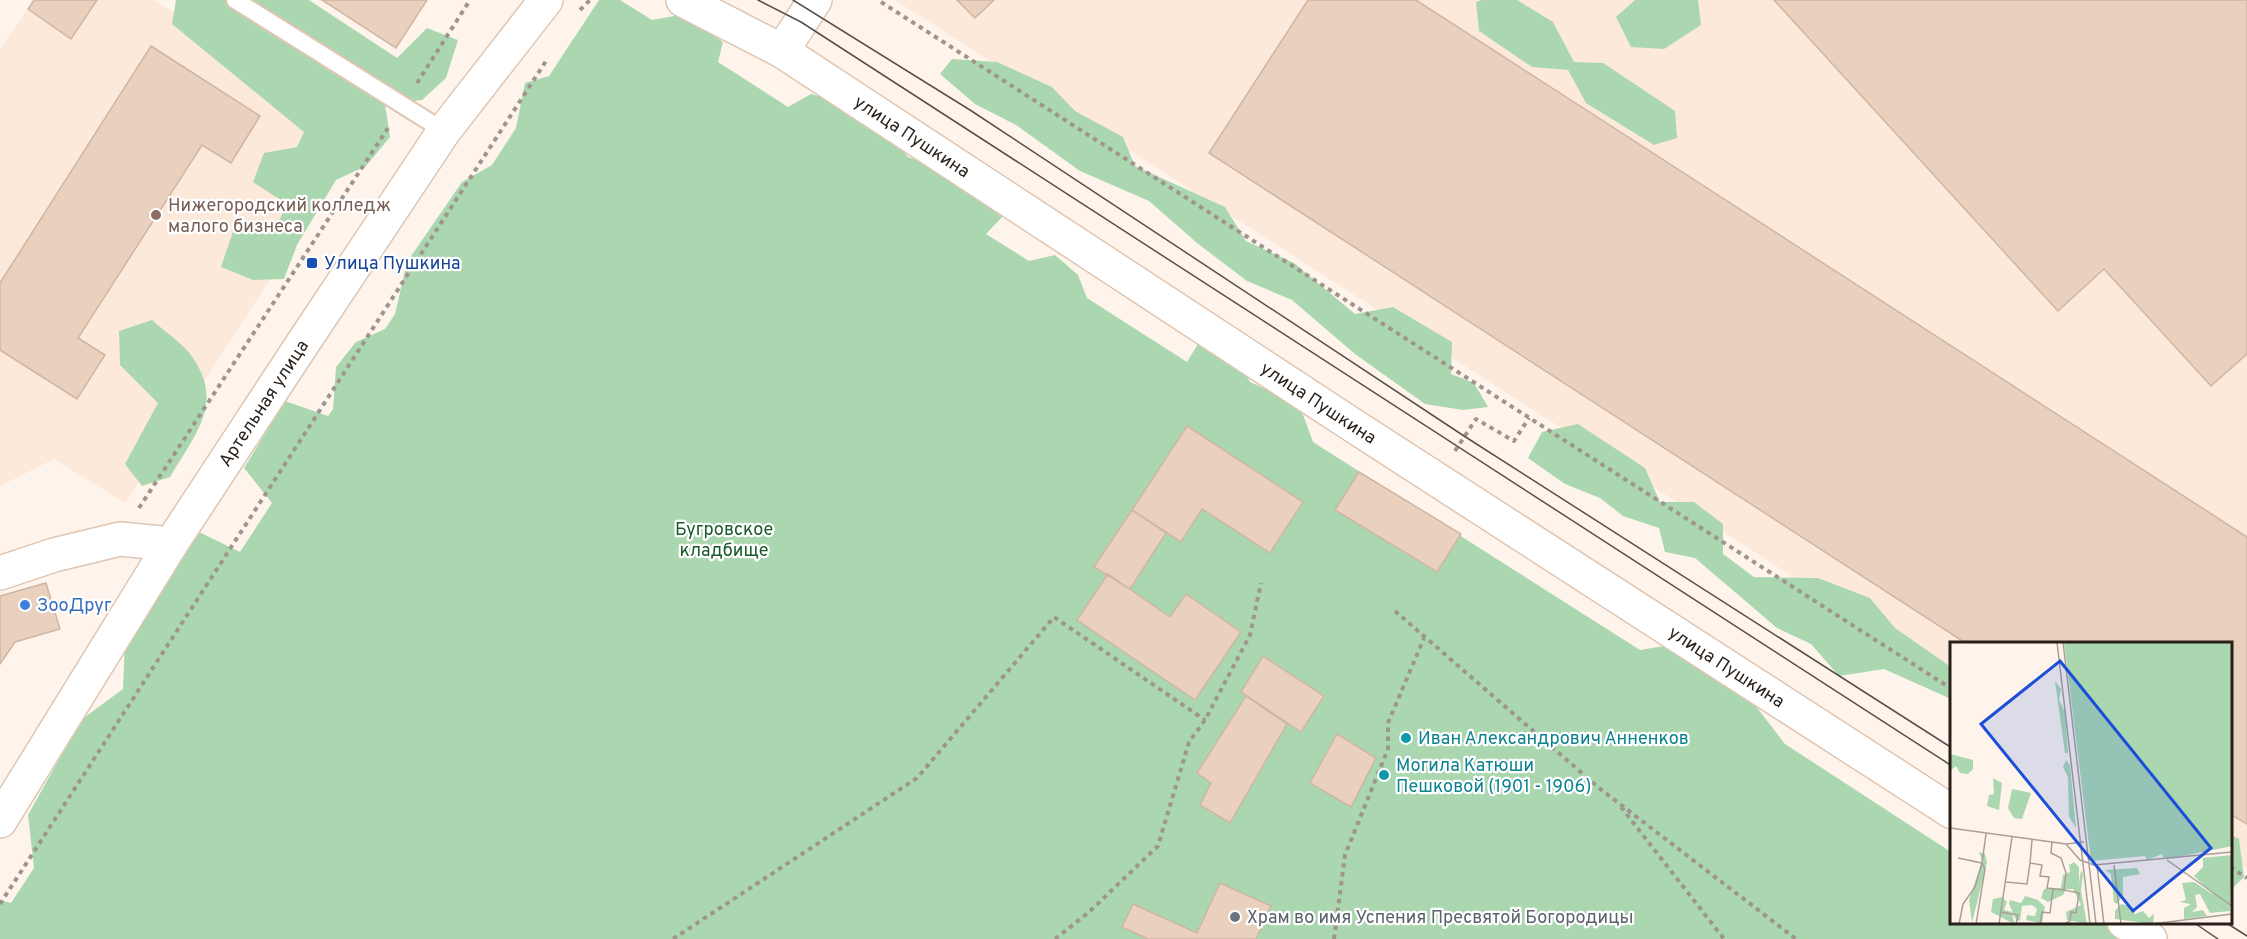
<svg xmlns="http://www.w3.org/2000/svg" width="2247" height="939" viewBox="0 0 2247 939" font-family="Overpass,sans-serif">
<rect width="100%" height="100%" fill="#fef4ec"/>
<path fill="#fce9da" d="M34,0H154L365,133L125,503L54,459L0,486V50Z
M895,0H2247V868L2231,857L2230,644H1952L1951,678Z"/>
<path fill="#abd7b0" d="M176,0H309L397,58L427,28L458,40L446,78L422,100L385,104L390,137L366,166L336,180L297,245L284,279L253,280L221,267L235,226L279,221L287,204L253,182L264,153L297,147L304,132L172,24Z
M599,0H620L652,20L685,14L723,42L718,62L788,107L811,94L870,110L908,157L989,185L1003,216L986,234L1029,261L1055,255L1078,275L1087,298L1187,362L1198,344L1236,358L1250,382L1299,404L1313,442L1640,650L1664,646L1741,687L1785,744L1951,852L1952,922L2113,923L2140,939H0V900L11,903L34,868L28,815L81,720L123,689L125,640L197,531L240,552L272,503L244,468L285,401L328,416L333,409L336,367L356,342L385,329L395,314L407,262L462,182L492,165L516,128L525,83L549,76Z
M1482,0H1517L1553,22L1574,62L1603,63L1675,111L1677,138L1654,145L1586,103L1568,70L1532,67L1479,31L1476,2Z
M1635,0H1698L1701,25L1664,49L1631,47L1616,17Z
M952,59L997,62L1052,87L1075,111L1123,137L1135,166L1225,207L1246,241L1294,263L1355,314L1393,307L1452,342L1451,374L1474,383L1488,407L1463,410L1425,404L1355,354L1292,300L1247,281L1197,243L1149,201L1080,171L1016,125L975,104L940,74Z
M152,320C165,332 184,344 193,358C225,404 193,437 170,477L142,486L125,464L158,403L120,365L119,331Z
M1578,424L1645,468L1660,502H1694L1723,524V554L1754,577L1818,578L1870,598L1895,628L1951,667V699L1884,669L1839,676L1811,644L1777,628L1695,558L1665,552L1659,528L1623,516L1600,498L1565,484L1528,458L1542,432Z
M2231,835L2239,839L2244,877L2231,890Z"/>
<path fill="#ead1be" stroke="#ceb6a3" stroke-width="1.5" d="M34,0H97L71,39L28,9Z
M322,0H427L396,48Z
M957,0H994L975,18Z
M1308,0H1416L2247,537V824L2230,814V644H1967L1209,153Z
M1774,0H2247V354L2211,386L2104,269L2058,311Z
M151,46L260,116L231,163L202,145L78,338L105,355L77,399L0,350V283Z
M1187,426L1303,502L1270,553L1202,509L1181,542L1132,510Z
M1359,472L1461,534L1437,572L1335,510Z
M1132,510L1166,533L1130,589L1094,567Z
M1108,574L1170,617L1186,594L1241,632L1195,700L1077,620Z
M46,583L60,629L15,642L0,664V596Z
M1263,656L1324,696L1301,732L1241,692Z
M1246,696L1287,724L1230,823L1200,805L1211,783L1197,773Z
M1337,734L1376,758L1351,807L1310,783Z
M1220,883L1271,906L1256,939H1148L1122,927L1133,904L1197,933Z"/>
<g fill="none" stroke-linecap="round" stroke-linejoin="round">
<g stroke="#dfc6b3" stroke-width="20">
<path id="lane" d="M235,0L444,131"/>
</g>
<g stroke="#dfc6b3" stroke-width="36">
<g id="street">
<path id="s1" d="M683,0L782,51L1357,428L1952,812"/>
<path d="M782,51L815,0"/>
<path d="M0,573L54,555L120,539L171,544"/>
<path d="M2124,922L2150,939"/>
</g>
</g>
<g stroke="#dfc6b3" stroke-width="36">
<g id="secondary">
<path id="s2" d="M0,821L171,544L301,346L444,131L546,0"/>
</g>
</g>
<path stroke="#9e958d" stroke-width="4" stroke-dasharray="4.5 4.5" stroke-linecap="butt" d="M881,2L1952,689
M580,10L590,0
M417,83L470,0
M1455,451L1476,419L1514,441L1529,418
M139,508L388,128
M1395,611L1599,788L1796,939
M1621,807L1724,939
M2230,867L2247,878
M0,904L546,61
M673,939L917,778L1054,617L1205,720
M1055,939L1088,913L1158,846L1189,742L1205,720L1250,635L1261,583
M1334,939L1345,855L1388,749V723L1424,638"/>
<use href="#lane" stroke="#fff" stroke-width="16"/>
<use href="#street" stroke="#fff" stroke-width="33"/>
<use href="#secondary" stroke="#fff" stroke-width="33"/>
<path stroke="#584f48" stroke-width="1.5" d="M758,0L801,22L1952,766
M793,0L970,110L1464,436L1952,748
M2193,922L2218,939
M2225,922L2247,936"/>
</g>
<circle fill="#8d6e63" stroke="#fff" stroke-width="2" cx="156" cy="215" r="6"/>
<rect fill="#1a4fb4" stroke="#fff" stroke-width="2" x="306" y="257" width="12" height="12" rx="3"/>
<circle fill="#3f7fe0" stroke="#fff" stroke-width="2" cx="25" cy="605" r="6"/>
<g fill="#0f9aa8" stroke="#fff" stroke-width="2">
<circle cx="1406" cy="738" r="6"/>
<circle cx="1384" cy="775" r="6"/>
</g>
<circle fill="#6b7280" stroke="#fff" stroke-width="2" cx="1235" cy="917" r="6"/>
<g text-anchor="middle" stroke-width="4.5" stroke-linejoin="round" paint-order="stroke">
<g font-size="18" fill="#281f18" stroke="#fff">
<text dy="6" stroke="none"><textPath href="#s1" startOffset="267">улица Пушкина</textPath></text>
<text dy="6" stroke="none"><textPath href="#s1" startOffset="753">улица Пушкина</textPath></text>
<text dy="6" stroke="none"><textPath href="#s2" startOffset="494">Артельная улица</textPath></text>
<text dy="6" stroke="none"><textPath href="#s1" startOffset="1239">улица Пушкина</textPath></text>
</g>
<g font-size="18" fill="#785e54" stroke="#fff" text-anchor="start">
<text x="168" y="211">Нижегородский колледж<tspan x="168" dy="21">малого бизнеса</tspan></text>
</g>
<g font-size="18" fill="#164399" stroke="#fff" text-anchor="start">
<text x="324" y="269">Улица Пушкина</text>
</g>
<g font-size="18" fill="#1a5929" stroke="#fff">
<text x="724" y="535">Бугровское<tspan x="724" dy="21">кладбище</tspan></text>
</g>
<g font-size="18" fill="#366cbe" stroke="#fff" text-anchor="start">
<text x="37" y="611">ЗооДруг</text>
</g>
<g font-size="18" fill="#0d838f" stroke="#fff" text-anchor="start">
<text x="1418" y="744">Иван Александрович Анненков</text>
<text x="1396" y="771">Могила Катюши<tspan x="1396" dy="21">Пешковой (1901 - 1906)</tspan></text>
</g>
<g font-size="18" fill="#5b616d" stroke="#fff" text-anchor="start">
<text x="1247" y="923">Храм во имя Успения Пресвятой Богородицы</text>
</g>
</g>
<g transform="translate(1950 642)">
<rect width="282" height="282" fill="#fef4ec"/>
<path d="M114,0H282V204L228,215L214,217L212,212L197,218L195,214L141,219ZM105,39L111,47L109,58L115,70L118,111H115ZM0,112L23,118V127L18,132L10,131L6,124L0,129ZM116,118L120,123L126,186L119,175L118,135L113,125ZM43,136L52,141L49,168L37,164L39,153L44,152ZM62,147L81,151L72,177L64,176L58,166ZM29,210L35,212L37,220L22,281L19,258L32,219ZM282,213L280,269L260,271L250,252L245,253L247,265L242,270L253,268L257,274L234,277V266L241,262L229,260L236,258L232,241L244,240L264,253L244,234L253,225V216ZM124,220L129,225V241L131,228L133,232L131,249L137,282L117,278L116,270L131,263L123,247H116L113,253L98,260L91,256L94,247L111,246L113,233L120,230L119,223ZM187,226L190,232L173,235V253L167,262L164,260L161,232L155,228ZM75,254L88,258L95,265L92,281L76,278L77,273L85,274L87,267L82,263L72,264L70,279L65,276L59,262L60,258L71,261ZM52,255L57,260L54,268L62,270L64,282L41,270L43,257ZM171,262L179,264L185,272L193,269L199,276L204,272L203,282L165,277V269Z" fill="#abd7b0"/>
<path fill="none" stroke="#a89f97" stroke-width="1.5" d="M107,0L140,282M113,0L146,282M0,186L116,202L130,218L144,223L282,210M102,200L101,211L111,216L116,231L114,248L129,251L126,271L121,270L120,279L114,282M116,202L134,200M8,216L32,221L36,192M217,218L282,264M80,221L82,198M164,223L171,282M147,224L154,282M56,240L77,242L80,221L92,223L90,234L99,235L97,246L114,248M51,270L68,273L66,282M9,282L13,262L25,245L32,221L35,227L26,282M49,282L62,195M90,282L92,270L100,271L103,247M202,282L282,272"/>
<path fill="#1d4ed8" fill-opacity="0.15" stroke="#1d4ed8" stroke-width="3" d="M110,19L261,206L183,269L31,82Z"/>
<rect width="282" height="282" fill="none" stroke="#281f18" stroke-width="3"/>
</g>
</svg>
